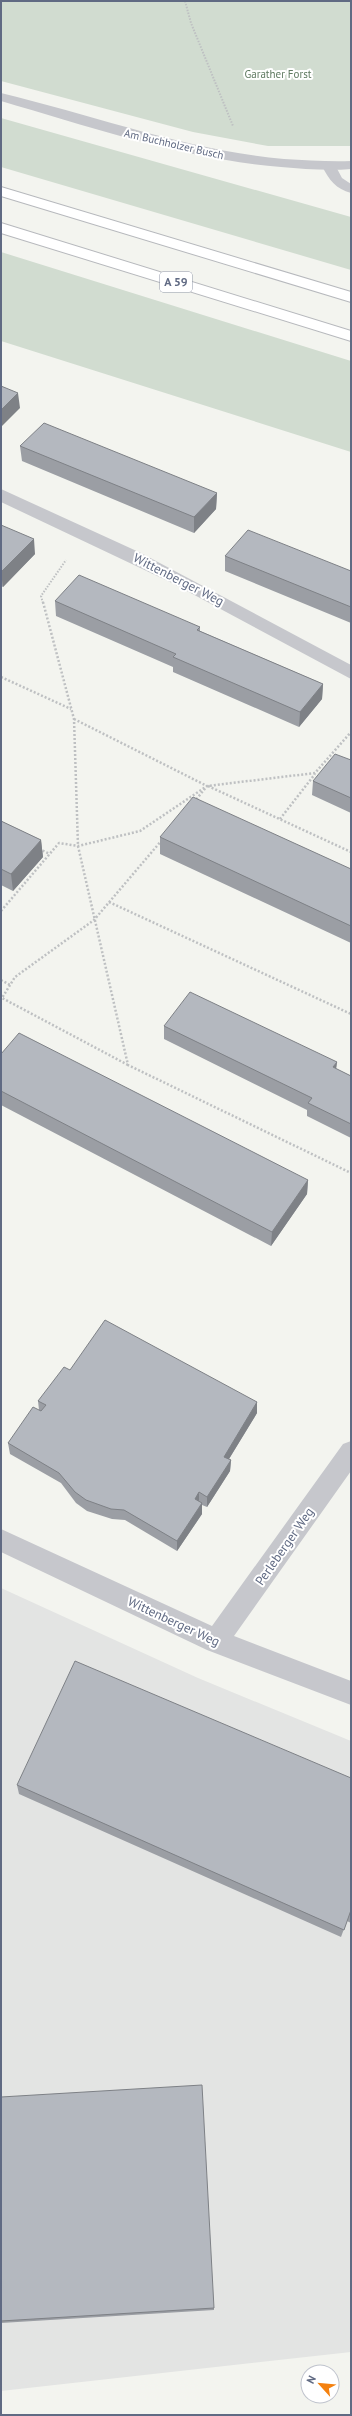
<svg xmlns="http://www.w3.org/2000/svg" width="352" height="2416" viewBox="0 0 352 2416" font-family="'PT Sans',sans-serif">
<rect width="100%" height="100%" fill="#f3f4ef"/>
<path fill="#e3e4e3" d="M1,1588L198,1678L351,1741V2352L1,2391Z"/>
<path fill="#d1dcd0" d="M1,1H351V146H268L193,132L1,81Z
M1,118L351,217V270L1,167Z
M1,252L351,361V452L1,341Z"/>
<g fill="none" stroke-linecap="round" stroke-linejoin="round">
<g stroke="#b7b9bd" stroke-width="2">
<path id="highway" d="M1,187L351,292V302L1,196Z
M1,223L351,331V341L1,233Z"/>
</g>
<path stroke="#bec0c2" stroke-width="2" stroke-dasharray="1.5 1.5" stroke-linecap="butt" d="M185,1L191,23L233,126
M43,603L41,596L66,560"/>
<path stroke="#bec0c2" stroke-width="2.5" stroke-dasharray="2 2" stroke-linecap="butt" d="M43,602L74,719L78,846L128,1065L351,1173
M1,677L71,709
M74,719L207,786L195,801
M208,786L351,852
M280,819L315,774
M39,849L50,854
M109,902L351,1014
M1,911L59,843L78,846L140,831L207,786L315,773L351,732
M1,980L10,985
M128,1065L2,998L15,977L94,920L162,840"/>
<path fill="#c6c7cc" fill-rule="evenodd" d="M329,162L334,163L342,178L351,184V193C336,189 329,180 322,166Z"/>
<path fill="#c6c7cc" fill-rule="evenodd" d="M1,93C96,116 186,150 284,159C306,160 329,162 351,161V169C328,171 304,169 281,167C185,159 93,128 1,101Z
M1,489L141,553L351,665V679L172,583L1,502Z
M351,1441V1471L234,1636L351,1681V1705L207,1650L1,1552V1529L212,1626L343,1444Z"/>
<use href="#highway" fill="#fff" fill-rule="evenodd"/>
</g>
<path fill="#9b9ea4" d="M20,446L217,493L216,509L194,533L22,461Z
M1,525L35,554L3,587L1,586Z
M225,556L351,571V623L225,571Z
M55,601L200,627V631L323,684L322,699L299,727L173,672V667L56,616Z
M351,760V813L312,795L313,781Z
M1,821L41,840L43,857L13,891L1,885Z
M160,837L351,869V943L160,854Z
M164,1026L337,1062L336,1069L351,1076V1138L307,1116V1110L164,1039Z
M1,1054L308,1180L307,1194L271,1246L1,1105Z
M70,1370L257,1402V1413L229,1459L231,1460L230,1471L207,1507L202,1505V1514L177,1551L125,1520L112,1519L87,1511L76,1503L61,1483L10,1454L8,1443L39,1410L38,1401Z
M351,1778V1923L347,1921L348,1918L341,1937L19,1794L17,1785Z
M1,2097L214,2308V2310L1,2323Z"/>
<path fill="#7e8186" d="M18,393L20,408L1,427V410Z
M217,493L216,509L194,533V517Z
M34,539L35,554L3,587L1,572Z
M323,684L322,699L299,727L300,712Z
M41,840L43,857L13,891L11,874Z
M337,1062L335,1076L333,1067Z
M308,1180L307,1194L271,1246L272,1232Z
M257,1402V1413L224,1467V1457Z
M231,1460L230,1471L207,1507V1497Z
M199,1492V1503L195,1499Z
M202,1503V1514L177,1551V1541Z"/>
<path fill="#b4b8bf" stroke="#7e8186" d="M1,386L18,393L1,410Z
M44,423L217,493L194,517L20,446Z
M1,525L34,539L1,572Z
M248,530L351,571V607L225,556Z
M79,575L200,627L197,630L323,684L300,712L173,657L176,654L55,601Z
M335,754L351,760V798L313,781Z
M193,797L351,869V926L160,837Z
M1,821L41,840L11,874L1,869Z
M190,992L337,1062L333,1067L351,1076V1124L308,1103L312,1098L164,1026Z
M19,1033L308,1180L272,1232L1,1091V1054Z
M105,1320L257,1402L224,1457L231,1460L207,1497L199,1492L195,1499L202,1503L177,1541L124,1510L111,1509L86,1500L75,1492L59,1473L8,1443L33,1407L41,1411L46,1405L38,1401L64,1367L70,1370Z
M75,1661L351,1778V1910L344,1930L17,1785Z
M202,2085L214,2308L1,2321V2097Z"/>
<g text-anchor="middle" stroke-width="4" stroke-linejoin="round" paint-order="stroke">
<g font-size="11" fill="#5f7a61" stroke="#fff">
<text x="278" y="78">Garather Forst</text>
</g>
<g font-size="11" fill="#606a83" stroke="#fff">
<text transform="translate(174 144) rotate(13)" y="4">Am Buchholzer Busch</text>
</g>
<rect fill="#fff" stroke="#9097a8" stroke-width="1" x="160" y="272" width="32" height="20" rx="3"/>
<g font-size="12" font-weight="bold" fill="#606a83">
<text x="176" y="286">A 59</text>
</g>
<g font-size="13" fill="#606a83" stroke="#fff">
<text transform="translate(179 579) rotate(27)" y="5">Wittenberger Weg</text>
<text transform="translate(284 1546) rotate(-55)" y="5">Perleberger Weg</text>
<text transform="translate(174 1621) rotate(25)" y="5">Wittenberger Weg</text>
</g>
</g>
<rect width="352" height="2416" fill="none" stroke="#606a83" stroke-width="4"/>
<g transform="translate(320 2384) rotate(297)"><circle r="19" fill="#ffffff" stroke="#bfc3cd"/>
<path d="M0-3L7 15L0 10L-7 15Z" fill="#f4810f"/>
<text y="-6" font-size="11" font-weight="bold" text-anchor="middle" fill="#606a83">N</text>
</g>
</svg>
